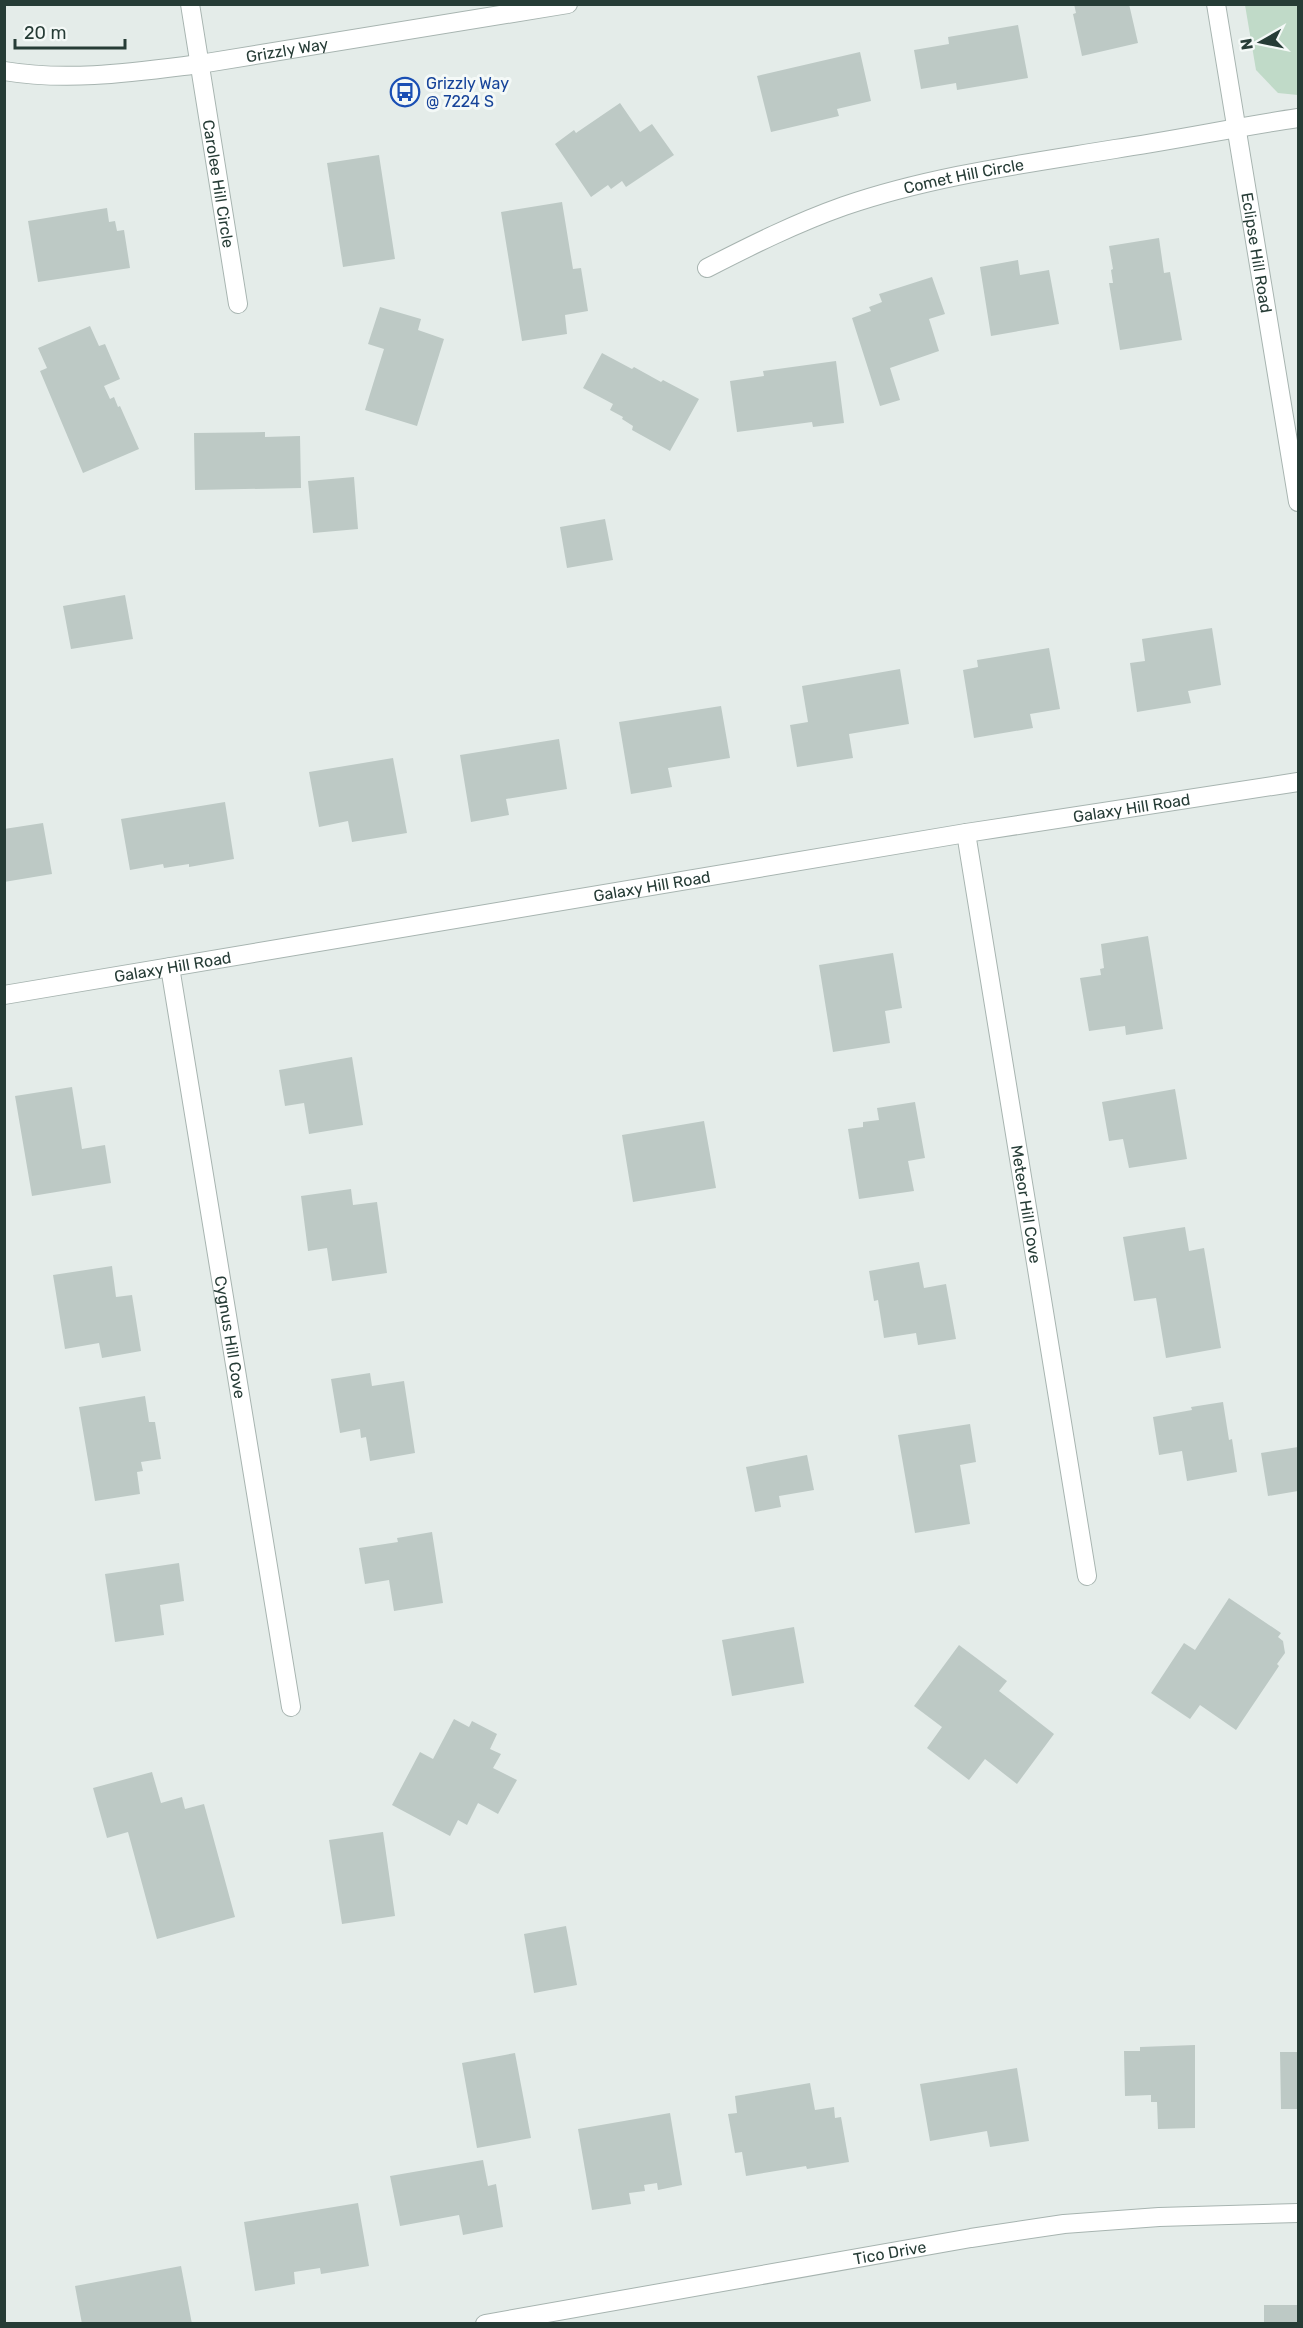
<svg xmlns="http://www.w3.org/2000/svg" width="1303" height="2328" viewBox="0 0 1303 2328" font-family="Rubik,sans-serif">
<rect width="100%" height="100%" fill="#e4ece9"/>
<path fill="#c0dac8" d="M1245,5H1298V95L1278,93L1256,70Z"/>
<path fill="#bdc9c5" d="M1074,4H1129L1138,43L1082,56L1073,14L1076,13Z
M1018,25L1028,78L957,90L956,83L921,89L914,50L949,44L948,37Z
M860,52L871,101L837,109L839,116L771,132L757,76Z
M620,103L640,132L652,124L674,155L626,187L622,181L611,189L608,185L591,197L555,144L574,130L576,133Z
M379,155L395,259L343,267L327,163Z
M562,202L573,269L581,268L588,311L565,315L567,334L522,341L501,212Z
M107,208L109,222L115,221L117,231L124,230L130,268L38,282L28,221Z
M1159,238L1164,273L1170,272L1182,340L1120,350L1109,283H1113L1111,270L1113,269L1109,246Z
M1018,260L1020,275L1049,270L1059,324L991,336L980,267Z
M932,277L945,314L929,319L939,351L890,368L900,400L880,406L852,318L871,311L869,307L882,302L879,294Z
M380,307L421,319L418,330L444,339L417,426L365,410L384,349L368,344Z
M90,326L99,346L105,344L120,379L104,386L110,399L114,397L118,407L120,406L139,449L83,473L40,371L47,368L38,348Z
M602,353L632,369L634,367L661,382L663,380L699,399L670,451L632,430L633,426L622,419L623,417L610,410L613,404L583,388Z
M836,361L844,423L813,427L812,422L737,432L730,381L764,376L763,371Z
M265,432V437L300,436L301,488L195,490L194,433Z
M354,477L358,529L313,533L308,481Z
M605,519L613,560L567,568L560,527Z
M125,595L133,639L71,649L63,606Z
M1212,628L1221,685L1188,691L1191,703L1137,712L1130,663L1145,661L1142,639Z
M1049,648L1060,709L1030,714L1033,728L974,738L963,670L978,667L977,660Z
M900,669L909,724L849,734L853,758L797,767L790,725L808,722L802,686Z
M721,706L730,758L668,768L672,787L631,794L619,722Z
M559,739L567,789L506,799L509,815L471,822L460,755Z
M393,758L407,833L352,842L348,821L319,827L309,772Z
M225,802L234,859L189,867V864L164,868L163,864L130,870L121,819Z
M43,823L52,874L4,882V829Z
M1148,936L1163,1029L1126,1035L1125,1026L1089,1031L1080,978L1101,975L1100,969L1104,968L1101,944Z
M893,953L902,1008L885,1011L890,1043L833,1052L819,965Z
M352,1057L363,1125L309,1134L304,1103L285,1106L279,1070Z
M72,1087L82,1149L105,1145L111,1183L32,1196L15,1096Z
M1175,1089L1187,1159L1129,1168L1123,1139L1109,1141L1102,1102Z
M915,1102L925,1158L908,1161L914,1191L859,1199L848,1129L863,1127V1122L879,1120L877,1108Z
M704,1121L716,1188L633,1202L622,1135Z
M351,1189L353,1205L377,1202L387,1273L332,1281L327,1248L308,1251L301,1196Z
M1185,1227L1189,1251L1204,1248L1221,1348L1166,1358L1156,1298L1134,1301L1123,1237Z
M919,1262L924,1288L946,1284L956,1339L918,1345L916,1333L884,1338L878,1300L874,1301L869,1271Z
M112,1266L116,1297L132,1295L141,1351L102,1358L99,1343L65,1349L53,1275Z
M370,1373L372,1386L404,1381L415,1453L370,1461L366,1437L361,1438L360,1429L340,1433L331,1379Z
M145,1396L149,1422H155L161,1459L141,1462L143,1471L137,1472L140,1494L95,1501L79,1407Z
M1223,1402L1229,1440L1232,1439L1237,1472L1187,1481L1182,1451L1159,1455L1153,1417L1192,1410L1191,1407Z
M970,1424L976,1462L960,1465L970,1524L915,1533L898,1435Z
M1298,1447V1491L1268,1496L1261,1453Z
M807,1455L814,1490L779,1496L781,1507L755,1512L746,1467Z
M432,1532L443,1603L394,1611L389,1580L365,1584L359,1548L398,1542L397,1538Z
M179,1563L184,1601L160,1605L164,1635L115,1642L105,1574Z
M1229,1598L1281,1633L1278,1637L1283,1641L1285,1653L1277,1664L1279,1666L1236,1730L1200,1705L1190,1719L1151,1693L1184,1643L1195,1650Z
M794,1627L804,1683L732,1696L722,1640Z
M959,1645L1007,1681L999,1691L1054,1734L1017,1784L985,1759L969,1780L927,1748L942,1727L914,1706Z
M454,1719L469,1727L472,1721L497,1734L490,1749L501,1754L493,1768L517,1780L498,1814L478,1803L467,1825L458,1820L450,1836L392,1805L420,1752L433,1759Z
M152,1772L161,1803L182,1797L185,1809L204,1804L235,1917L157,1939L128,1832L107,1838L93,1788Z
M383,1832L395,1916L342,1924L329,1840Z
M566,1926L577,1985L534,1993L524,1934Z
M1195,2045V2128L1158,2129L1157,2102H1151V2095L1125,2096L1124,2051H1140V2047Z
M1280,2052H1298V2109H1281Z
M515,2053L531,2138L477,2148L462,2063Z
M1017,2068L1029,2141L990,2147L987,2131L930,2141L920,2084Z
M810,2083L815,2110L834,2107L835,2118L841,2117L849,2162L807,2169L806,2166L746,2176L742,2152L735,2153L728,2114L737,2113L735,2096Z
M670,2113L682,2185L658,2190L657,2183L644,2185L645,2191L629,2193L631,2204L592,2210L578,2129Z
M483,2160L488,2186L496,2184L503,2227L463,2235L459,2215L400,2226L390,2176Z
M358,2203L369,2266L321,2274L320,2268L294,2272L295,2284L255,2291L244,2222Z
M181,2266L192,2324H82L75,2286Z
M1264,2305H1298V2324H1264Z"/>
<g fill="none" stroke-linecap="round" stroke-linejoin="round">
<g stroke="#a7b4b0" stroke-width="20">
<g id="minor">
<path id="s1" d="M190,4L238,304"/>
<path id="s2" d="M1216,4L1298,502"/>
<path id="s3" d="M4,71C70,82 135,72 200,64L568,4"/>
<path id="s4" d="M707,268C752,245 796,223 844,206C931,176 1024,164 1115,149C1176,140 1237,127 1298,118"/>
<path id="s5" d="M966,833L1087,1576"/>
<path id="s6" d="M170,967L291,1707"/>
<path id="s7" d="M4,995L966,833L1298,782"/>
<path id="s8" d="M485,2324L971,2238L1064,2224L1159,2217L1298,2213"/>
</g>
</g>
<use href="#minor" stroke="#fff" stroke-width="18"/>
</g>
<defs>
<g id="bus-ring" transform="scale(1.5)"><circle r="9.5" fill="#f4f9f7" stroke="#1a4fb4" stroke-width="1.5"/><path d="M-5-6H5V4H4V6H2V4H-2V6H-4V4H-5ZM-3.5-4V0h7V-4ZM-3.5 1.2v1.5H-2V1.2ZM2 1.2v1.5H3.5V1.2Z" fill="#1a4fb4"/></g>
</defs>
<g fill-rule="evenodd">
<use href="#bus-ring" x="405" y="92"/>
</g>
<g text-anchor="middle" stroke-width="6" stroke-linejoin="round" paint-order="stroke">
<g font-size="16" fill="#263c36" stroke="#f4f9f7">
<text dy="6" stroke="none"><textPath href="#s3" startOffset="285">Grizzly Way</textPath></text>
<text dy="6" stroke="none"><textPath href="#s4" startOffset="274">Comet Hill Circle</textPath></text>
<text dy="6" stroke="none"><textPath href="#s1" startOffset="182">Carolee Hill Circle</textPath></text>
<text dy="6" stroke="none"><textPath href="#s2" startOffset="252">Eclipse Hill Road</textPath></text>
<text dy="6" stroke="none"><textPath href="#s7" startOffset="1143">Galaxy Hill Road</textPath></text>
<text dy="6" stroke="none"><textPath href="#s7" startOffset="657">Galaxy Hill Road</textPath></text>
<text dy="6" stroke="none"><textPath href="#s7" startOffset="171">Galaxy Hill Road</textPath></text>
<text dy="6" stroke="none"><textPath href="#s5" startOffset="376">Meteor Hill Cove</textPath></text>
<text dy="6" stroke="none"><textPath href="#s6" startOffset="375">Cygnus Hill Cove</textPath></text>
<text dy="6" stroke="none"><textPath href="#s8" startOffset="411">Tico Drive</textPath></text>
</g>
<g font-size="16" fill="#164399" stroke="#f4f9f7" text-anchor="start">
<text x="426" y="89">Grizzly Way<tspan x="426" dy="18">@ 7224 S</tspan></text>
</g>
</g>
<rect width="1303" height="2328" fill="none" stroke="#263c36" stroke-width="12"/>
<g transform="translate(1261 42) rotate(261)" stroke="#f4f9f7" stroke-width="4.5" paint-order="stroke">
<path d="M0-4.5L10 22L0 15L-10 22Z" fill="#263c36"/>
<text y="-9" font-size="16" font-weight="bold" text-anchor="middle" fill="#263c36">N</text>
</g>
<path d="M15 39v9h110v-9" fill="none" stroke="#263c36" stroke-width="3"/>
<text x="24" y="39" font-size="18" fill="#263c36" stroke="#f4f9f7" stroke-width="4.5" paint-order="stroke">20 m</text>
</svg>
